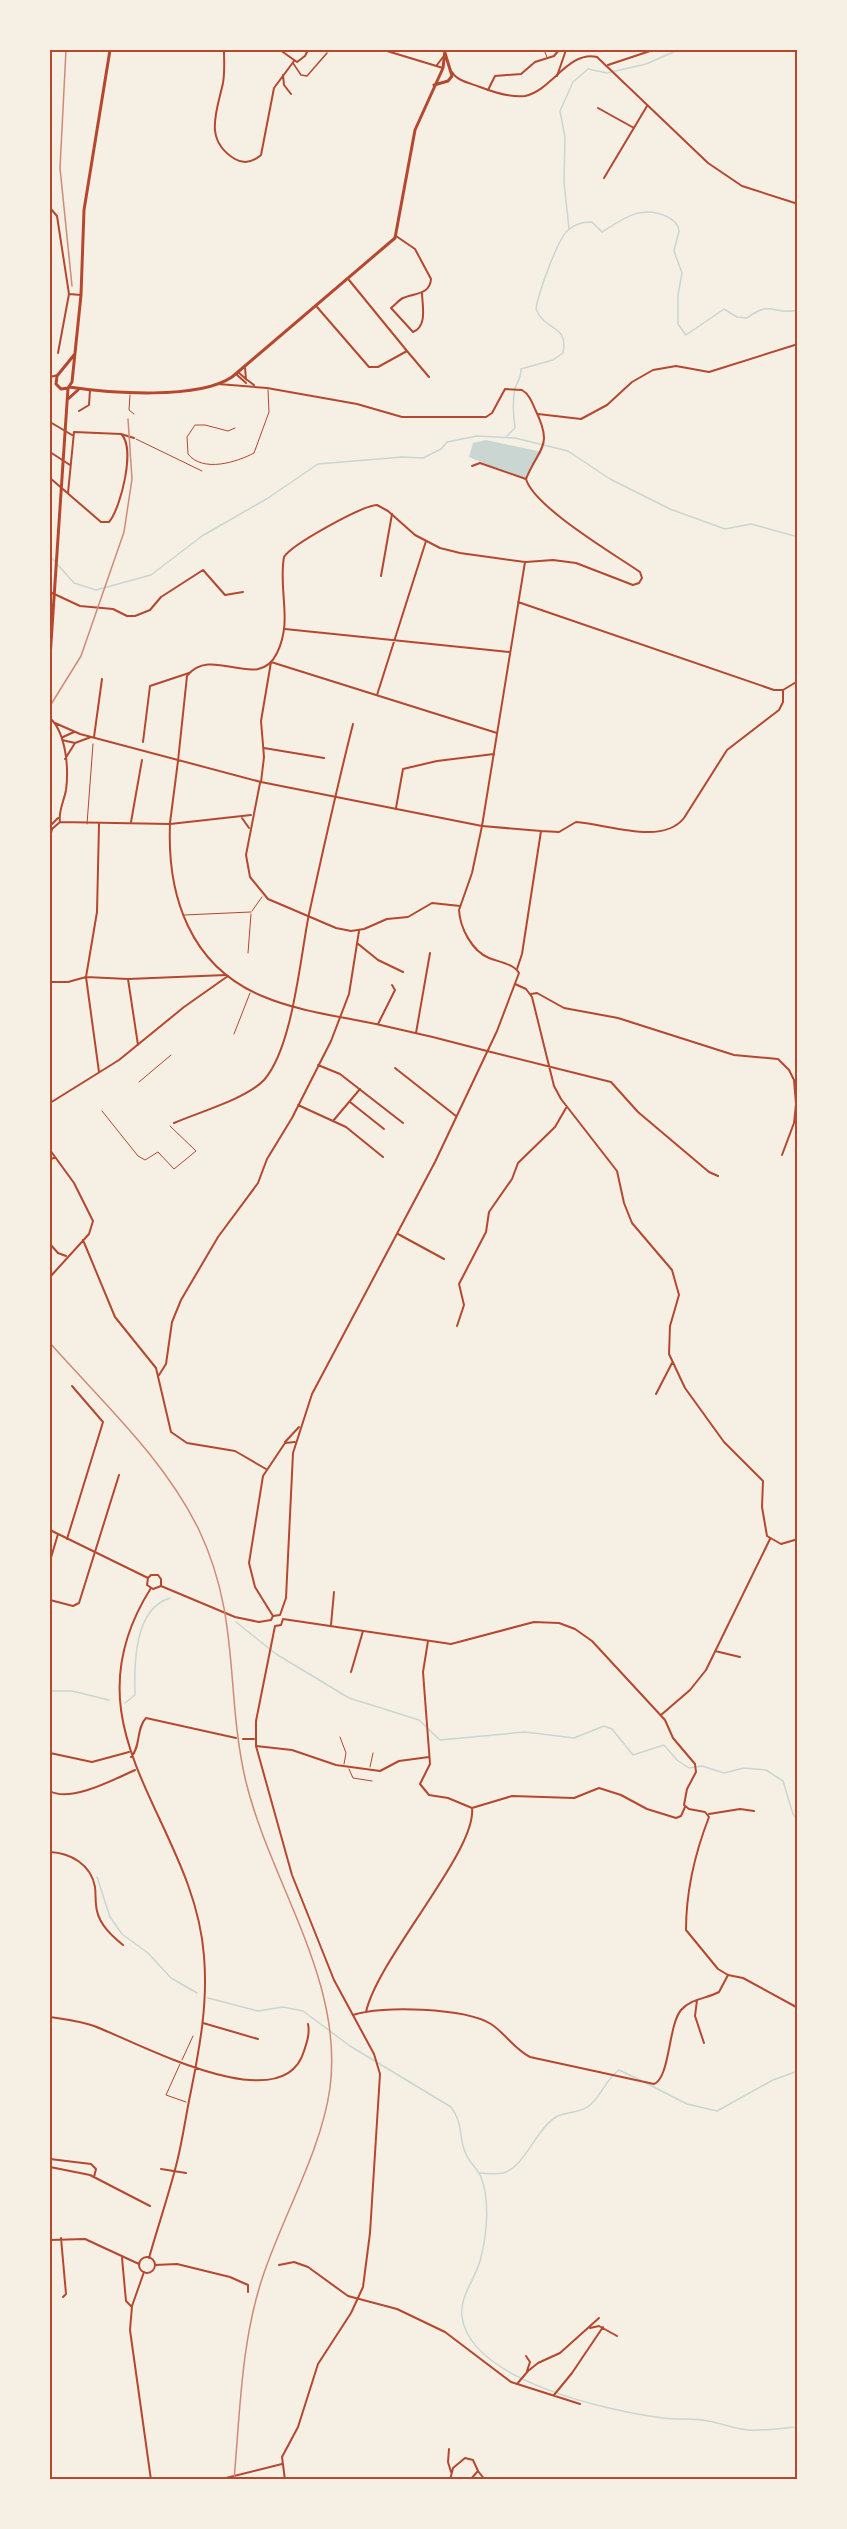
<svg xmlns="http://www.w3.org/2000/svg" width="847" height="2529" viewBox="0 0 847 2529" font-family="Helvetica,sans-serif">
<rect width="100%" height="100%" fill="#f6efe4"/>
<path fill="#c9d6d2" d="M486,440L542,452L525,480L469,457L473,443Z"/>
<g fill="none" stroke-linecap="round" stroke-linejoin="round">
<path stroke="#c9d6d2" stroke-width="1.5" d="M569,229L564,182L565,137L560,111L573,82L588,69L607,73L646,64L678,50
M507,436L515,428C513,414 512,402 515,388C518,381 521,378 521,369L553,360L563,353C569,324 544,331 536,309C538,294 557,241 567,231C574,224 582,222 592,222L602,232C624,218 642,204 668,217C674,221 678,223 679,231L674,251L682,273L678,295V324L686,335L724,309L737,317L747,318C772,299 774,316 798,310
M50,556L74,583L96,590L151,575L202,536L268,498L318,464L402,457L423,458L441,449L447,442L477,436L515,438L568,451L610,479L670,509L725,529L751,524L798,537
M236,1622L276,1654L349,1698L419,1720L440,1740L525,1732L574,1738L604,1726L612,1729L633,1755L664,1745L677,1760L689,1768L702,1766L724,1773L744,1768L766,1770L783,1781L793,1814L798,1820
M50,1691H72L109,1700
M125,1703L135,1695C134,1664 134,1609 170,1598
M97,1877L110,1917L122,1934L148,1953L171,1978L197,1993
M208,1998L258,2011L283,2007L303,2011L350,2046L451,2107C464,2124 458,2138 466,2154C469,2162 477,2168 481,2177C490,2200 487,2234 481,2257C477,2278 459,2295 462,2317C471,2381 609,2411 663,2418C678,2420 693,2418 708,2421C721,2423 734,2429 748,2430C764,2431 781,2428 798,2427
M644,2082L687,2104L717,2111L773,2080L798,2071
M480,2173C487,2173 496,2175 503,2173C524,2168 536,2129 556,2117C567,2111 580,2114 590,2105C602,2095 606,2079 619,2070L640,2080"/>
<path stroke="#b5482f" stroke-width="1" d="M544,50L547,57
M130,395L129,410L134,414
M235,428L228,431L205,425H195L187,437L188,454C203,473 237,462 254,453L269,412L268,390
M136,439L202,471
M87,824L93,744
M252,911L262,897
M184,915L251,912
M248,953L251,914
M234,1034L250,993
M139,1082L171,1055
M102,1111L138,1156L145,1160L158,1152L174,1169L196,1151L170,1126
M340,1737L346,1753L344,1764
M370,1767L373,1753
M349,1769L353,1778L372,1781
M182,2060L193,2036
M180,2064L166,2095L186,2102"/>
<path stroke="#b5482f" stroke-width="1.5" d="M293,63L301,75L307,76L327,53"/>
<path stroke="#b5482f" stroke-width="2" d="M224,50C224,60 225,72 223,83C217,111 203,140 235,159C245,165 254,161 261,155L274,88L294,61
M280,50L297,62L305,56L308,50
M387,51L443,68
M437,65L443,57
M608,65L653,50
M283,75L284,85L291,94
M557,76L566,50
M488,90L495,76L521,74L535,62L554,56L559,50
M598,108L634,128
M604,178L647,106
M50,208L57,216L69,294
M396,236L415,249L431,279C430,295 414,293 403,298C399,300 395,305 391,308L413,332C428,326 422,305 422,292
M69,294L81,295
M317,307L369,367H378L407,351L349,280
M407,351L429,377
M58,353L69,294
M245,368L246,379L254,385
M238,372L247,380
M236,374L246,383
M218,384L267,388L357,404L402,417H486L492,413L505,389L522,390C529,394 532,402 535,409C554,448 539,446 526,479
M79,411L89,405L90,390
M538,414L581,419L607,405L632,382L653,370L676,366L709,372L798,344
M50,422L72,435
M50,452L70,465
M472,466L480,463L526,479
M50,478L101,522H109C121,508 136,447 121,434
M68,493L74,432L121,434L134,438
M526,562L553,560L576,563L633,585L639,583L642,578L640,572C614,554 534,507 526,479
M381,576L392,514
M50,592L80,606L113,609L127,616H135L150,610L161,597L203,570L225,595L243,592
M285,629L509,652
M377,695L426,541
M94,737L102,679
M143,742L150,686L189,673
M264,748L324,758
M261,782L264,757L261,721L271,662L497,733
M396,808L403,769L437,761L494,754
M131,822L142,760
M170,823L178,761
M99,824L97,912L86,977L99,1072
M482,826L541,831
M50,837L52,829
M357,943L378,960L403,972
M517,969L522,954L541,831L559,832L576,822C606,824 662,846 684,818L727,750L779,710L783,702V690
M128,979L138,1045
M50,982H68L86,977L128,979L226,975
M515,984L526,989L532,997L554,1086L561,1099L617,1171L624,1203L632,1223L672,1270L679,1295L670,1326L669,1354L685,1388L724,1442L763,1481L762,1507L767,1536L781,1544L798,1539
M531,994L537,993L564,1008L618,1018L734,1055L778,1059L789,1070L794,1080L796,1104L794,1123L782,1155
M378,1024L395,990L392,985
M416,1033L430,953
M487,1051L611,1082L638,1112L709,1172L718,1176
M318,1065L340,1074L403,1123
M395,1068L456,1116
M350,1102L384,1129
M50,1103L119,1060L184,1007L228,976
M298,1105L346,1127L383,1157
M333,1121L360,1089
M174,1123C199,1112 246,1099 264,1080C293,1047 300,958 309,914C323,850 337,787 353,724
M50,1150L74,1183L93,1221L89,1234L50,1277
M50,1160L55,1157
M398,1234L444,1259
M83,1240L115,1317L156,1368L171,1432L187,1443L235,1451L266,1469
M50,1244L58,1253L66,1256
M457,1326L464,1305L459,1284L486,1232L489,1212L512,1179L518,1163L555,1127L566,1108
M159,1375L166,1364L172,1322L181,1300L218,1237L258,1183L267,1159L292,1118L331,1041L349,994L359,931
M656,1394L672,1363
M285,1442L299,1427
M67,1539L103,1422L72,1386
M50,1561L58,1534
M50,1600L73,1606L79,1603L119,1475
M273,1616L255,1587L249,1563L263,1476L285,1443L295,1442
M331,1625L334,1592
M428,1641L423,1672L430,1764L420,1784L429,1795L448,1798L472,1808L512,1796L574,1798L599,1788L621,1795L647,1809L676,1818L681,1816L685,1807
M715,1651L740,1657
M351,1672L363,1631
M661,1715L690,1690L706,1670L770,1539
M243,1739H254
M256,1746L292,1750L336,1765L380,1771L399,1761L429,1757
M50,1753L92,1762L129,1752
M131,1757C141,1747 136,1728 146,1718L236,1738
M50,1791C70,1803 115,1779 135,1770
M709,1814L740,1809L754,1811
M50,1852C70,1853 91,1864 95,1887C96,1895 95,1903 97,1911C100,1925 112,1936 123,1945
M697,2000L695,2016L704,2043
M366,2012C378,1958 477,1851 472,1808
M353,2015C381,2005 465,2008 491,2024C506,2034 514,2049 530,2057L654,2084C670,2078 668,2026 681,2010C692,1998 706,1999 719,1992L728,1975L743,1978L798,2008
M50,2017C64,2019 80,2021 94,2026C137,2042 283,2123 304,2051C307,2042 310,2033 308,2024
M203,2023L258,2039
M50,2159L91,2164L96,2169L94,2177
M50,2167L90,2175L150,2206
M161,2169L186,2173
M61,2238L66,2294L63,2297
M50,2240L85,2239L139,2264
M139 2265a8 8 0 1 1 16 0a8 8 0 1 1-16 0Z
M122,2258L126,2301L131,2306
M149,2258C158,2226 169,2194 177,2162C183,2138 186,2114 191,2091C200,2046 208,2002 204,1956C194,1820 60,1731 151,1588
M155,2265L177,2264L230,2277L248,2285V2292
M279,2265L294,2262L308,2267L348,2296L397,2309L445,2332L511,2382L580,2404
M144,2272L132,2306L130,2330L151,2480
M590,2328L599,2326L617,2336
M526,2356L530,2362L527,2371
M517,2384L528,2371L538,2363L560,2353L599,2318
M554,2395L572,2373L603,2327
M449,2449L448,2462L451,2472
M218,2480L282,2464
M450,2480L453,2468L465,2458L473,2460L478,2471
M470,2480L478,2471L485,2480"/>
<path stroke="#b5482f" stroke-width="2" d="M452,72C457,81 470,83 480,87C493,92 510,98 525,96C551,91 569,50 597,57L708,163L742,186L798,204
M50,377L58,375
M518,602L774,690H783L798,681
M50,718C66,733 69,768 66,790C64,801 58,812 60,822
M55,723L80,734L261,782L482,826
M63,737L74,732
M62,740L75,743L91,737
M65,759L75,743
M178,761L187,676C212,644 258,693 277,653C293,621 278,590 284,557C291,545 361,506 377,505L388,511L415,535L440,548L460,553L525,562L482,826L472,873L459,910C460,928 472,951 489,958C499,962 514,964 519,973L497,1031L435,1162L312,1394L293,1453L286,1598L280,1615
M260,783L246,855L250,877L268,899L336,928L351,931L364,929L387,919L408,917L432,903L460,906
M242,818L249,828
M60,822L170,824L251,815
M170,824C167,896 190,966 262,996C297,1011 338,1016 376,1024C413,1032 450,1041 487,1051
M50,826L52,829L60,822
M50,826L58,818
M50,1530L148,1578
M148,1578L147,1585L153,1589L161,1586L235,1617L259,1622L271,1620
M148,1578L151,1575H158L161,1579V1586
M283,1619L451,1644L534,1622L559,1623L575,1629L592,1641L665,1720L673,1738L695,1764L696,1772L687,1789L684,1805L689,1809L705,1812L709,1817C695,1853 686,1891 686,1930L718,1969L728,1975
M271,1620L273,1616L280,1615
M275,1626L256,1721V1746L292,1875L334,1980L374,2054L380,2074L370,2233L363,2287L351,2313L318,2364L298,2427L282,2457L285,2480
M275,1626L281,1625L283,1619"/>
<path stroke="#b5482f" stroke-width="3" d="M443,68L445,50
M434,85L448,81L452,76L445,53
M74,355L57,376L56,384L61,389L68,388L72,382L81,295L84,210L110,50
M69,387C109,393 198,400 232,377L395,238L415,130L443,68
M68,399L78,390
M50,658L68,388
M50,662V674"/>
<path stroke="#cf8b77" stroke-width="1.5" d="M66,50L60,168L72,286
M50,706L81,656L124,532L132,479L128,419
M50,1343C102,1402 164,1458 199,1530C241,1618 225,1694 246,1782C271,1884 344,1980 330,2088C321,2152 282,2217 262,2279C241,2343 240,2413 234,2480"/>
</g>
<rect width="847" height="2529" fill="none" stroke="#f6efe4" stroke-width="102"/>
<rect x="51" y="51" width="745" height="2427" fill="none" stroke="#b5482f" stroke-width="2"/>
</svg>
